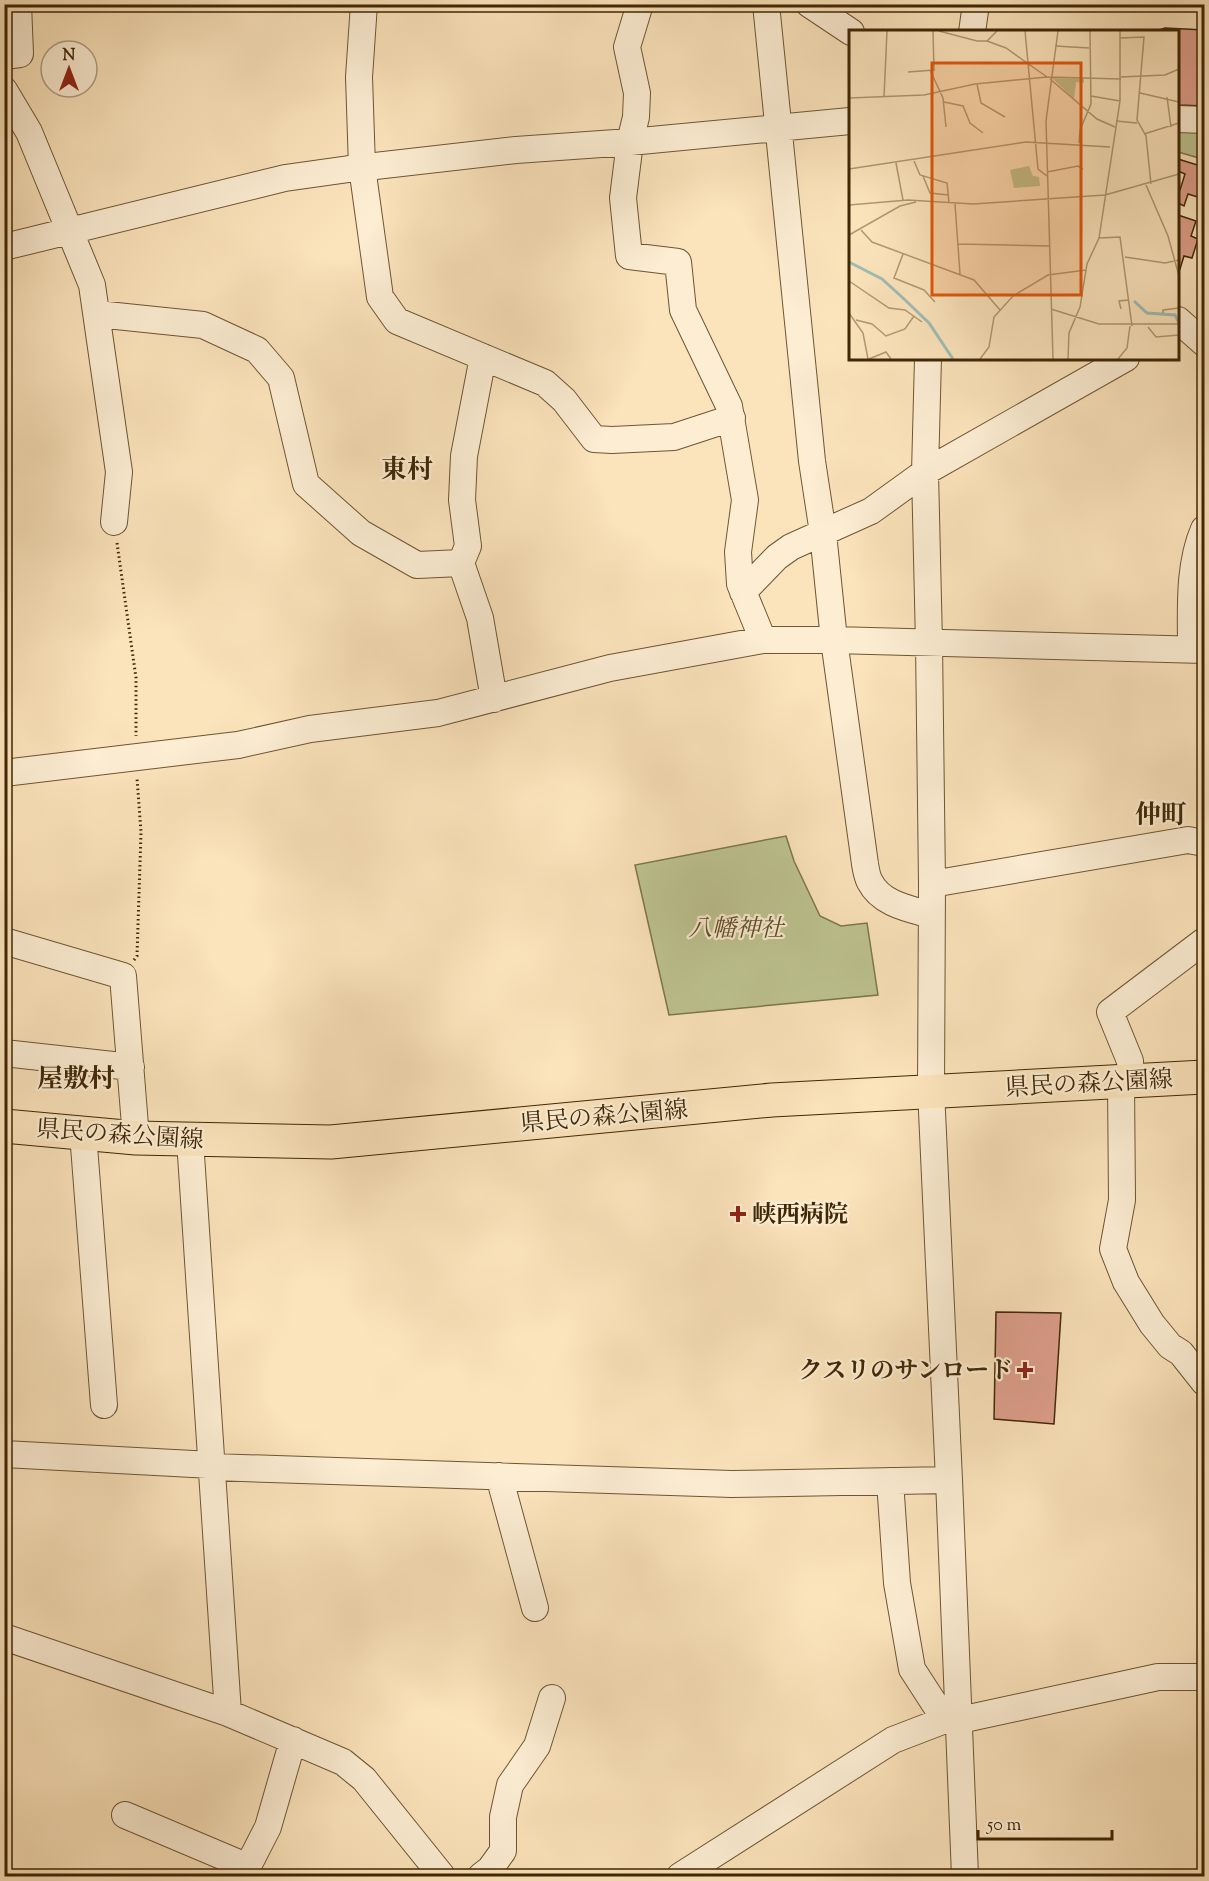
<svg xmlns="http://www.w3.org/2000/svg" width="1209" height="1881" viewBox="0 0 1209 1881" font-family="'Sorts Mill Goudy','Noto Serif JP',serif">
<rect width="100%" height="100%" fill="#fbe3bb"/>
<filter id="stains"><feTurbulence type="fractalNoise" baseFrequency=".00333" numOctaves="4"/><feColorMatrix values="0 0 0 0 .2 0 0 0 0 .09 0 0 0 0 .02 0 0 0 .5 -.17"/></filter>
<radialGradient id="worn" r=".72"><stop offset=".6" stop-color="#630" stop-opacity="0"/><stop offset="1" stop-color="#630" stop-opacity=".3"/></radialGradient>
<path fill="#bdc491" stroke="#7e764b" stroke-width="1.5" d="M1178,125L1204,126V150L1201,149L1199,158L1178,152Z
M786,836L794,861L820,916L841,926L867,923L878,995L669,1015L635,865Z"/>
<path fill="#de9f8d" stroke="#3f2705" stroke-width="1.5" d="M1165,28L1204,30V106L1178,105V32H1154Z
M1178,159L1204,167V199L1188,194L1184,206L1178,203V189L1180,190L1185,174L1178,171Z
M1178,215L1196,221L1191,236L1198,239L1192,258L1184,256L1180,269L1178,268Z
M996,1312L1061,1313L1054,1424L994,1419Z"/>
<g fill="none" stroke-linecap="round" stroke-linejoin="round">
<g stroke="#6e5632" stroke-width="28">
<path id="minor" d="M364,4L359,77L362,167L380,297L397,321L545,383L564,400L594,439L612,440L674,437L732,418
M640,4L627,47L637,93L636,117L630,142L623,198L629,256L678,262L683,310L729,406L745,500L738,552L740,584L763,640
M766,4L812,461L823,533L834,640L865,864C866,870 867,877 870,882C881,904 910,909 931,915
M809,4L851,32
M972,32L976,4
M4,56L20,54L18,4
M4,90L29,132L92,285L119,472L114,522
M1178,119L1204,120
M4,247L285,178L349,169L516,150L630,142L850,121
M97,314L203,325L257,350L281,378L306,484L361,533L417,565L461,563L480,618L494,699
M1178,320L1204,343
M928,358L925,472L929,643L932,884L931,1090L949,1480L965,1876
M461,563L468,546L462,500L464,456L483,357
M743,592L777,557L791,547L871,511L925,472L1126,358
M1191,649C1191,609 1188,566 1204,529
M4,773L238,745L310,729L438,713L610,668L763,640H834L1204,650
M932,884L1188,840L1204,843
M4,941L123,976L136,1138
M4,1053L131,1067
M1131,1081L1130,1061L1110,1012L1204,941
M1121,1082L1122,1200L1113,1249L1126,1282L1152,1324L1170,1346L1181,1353L1204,1382
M83,1133L104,1405
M190,1140L228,1713
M4,1454L212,1465
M212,1467L732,1484L949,1480
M499,1476L535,1608
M890,1481L897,1583L912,1669L945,1720
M4,1637L228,1713L343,1762L364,1779L442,1876
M125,1815L248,1867
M243,1876L268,1827L293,1740
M481,1876L490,1869L503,1851V1817L510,1785L537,1746L552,1698
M680,1876L893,1740L945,1720H960L1158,1677H1204"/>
</g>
<g stroke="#3f2705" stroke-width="35">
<path id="major" d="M4,1126L136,1138L331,1142L772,1100L1204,1077"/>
</g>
<path stroke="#3f2705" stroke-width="3" stroke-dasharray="1.5 3" stroke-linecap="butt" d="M117,543L136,678V736
M134,960L137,956L141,832L137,778"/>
<use href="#minor" stroke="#fcedd3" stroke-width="26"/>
<use href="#major" stroke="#fbe3bb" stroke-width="33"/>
</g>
<g fill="#8f2418" stroke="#fcedd3" stroke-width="2">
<path d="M735 1205h6v6h6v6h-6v6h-6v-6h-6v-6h6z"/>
<path d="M1022 1361h6v6h6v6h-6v6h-6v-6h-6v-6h6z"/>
</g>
<g text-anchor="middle" stroke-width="4.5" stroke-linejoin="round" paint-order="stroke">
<g font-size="24" font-style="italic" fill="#5e4e28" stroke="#fcedd3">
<text x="736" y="936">八幡神社</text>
</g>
<g font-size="24" fill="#3f2705" stroke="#fcedd3">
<text transform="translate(1089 1083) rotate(-3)" y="8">県民の森公園線</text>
<text transform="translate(604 1116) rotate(-5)" y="8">県民の森公園線</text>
<text transform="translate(120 1134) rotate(4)" y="8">県民の森公園線</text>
</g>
<g font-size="24" font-weight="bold" fill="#3f2705" stroke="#fcedd3" text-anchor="start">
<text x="752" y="1222">峡西病院</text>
<text x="1013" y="1378" text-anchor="end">クスリのサンロード</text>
</g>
<g font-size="26" font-weight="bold" fill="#3f2705" stroke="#fcedd3">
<text x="407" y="478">東村</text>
<text x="1161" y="823">仲町</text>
<text x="76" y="1087">屋敷村</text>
</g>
</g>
<g transform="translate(849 30)">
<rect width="330" height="330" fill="#fbe3bb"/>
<path d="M203,48L235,49V53L227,52L225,69ZM180,136L184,146L190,147L191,156L165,158L161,140Z" fill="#bdc491"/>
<path fill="none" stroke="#9fbdb5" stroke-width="3" d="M0,232L33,249L54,268L80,293L104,329M285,271L298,283L326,285L330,293"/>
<path fill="none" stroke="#b09872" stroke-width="1.5" d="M90,1L128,11H138L148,1M176,1L189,139L198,146M271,8L295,7L288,90L297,106L302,154M138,11L157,18L198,47M206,16L240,18M81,40L94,68L97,97M59,42L85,40L84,1M272,47L316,45L330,39M201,49L248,89L266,97M128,54L132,73L156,87M291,63L330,72M242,66L271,71M35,67L38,1M318,67L322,97M0,68L75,65L126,54L198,47L272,49M95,72L114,76L121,93L134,103M267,91L288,93M295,104L330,93M230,113L231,100L242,74L241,1M65,131L71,145L98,153L100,173M47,133L54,170M0,139L177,112L261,117M198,142L229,136L234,139M74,146L81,163L99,165M297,155L319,206L330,246M256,165L330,144M106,174L111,244M0,175L59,170L124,174L256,165M12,200L23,212L125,250L151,280M0,205L51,176L67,172M250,208L271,207L283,296M109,214L200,216M54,224L45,248L75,260L86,272M276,227L316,233L330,230M0,251L40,278L56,280L73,292M202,279L250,294H330M272,279L270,271L280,270M0,283L14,303L19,329M314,283V280L330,278M7,290L23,294L37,306L56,299L65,286M299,297L307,307L330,305M20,329L37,322L42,329M131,329L140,317L145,287L164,266L199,245L237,240M204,329L197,91L209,1M219,329L220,303L231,277L238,234L250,208L271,71V1M269,329L278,318L281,296"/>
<path fill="#e0560c" fill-opacity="0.15" stroke="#e0560c" stroke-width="3" d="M83,33H232V265H83Z"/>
<rect width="330" height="330" fill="none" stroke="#3f2705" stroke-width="3"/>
</g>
<rect width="1209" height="1881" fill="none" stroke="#fbe3bb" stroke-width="24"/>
<rect x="6" y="6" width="1197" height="1869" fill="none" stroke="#3f2705" stroke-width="3"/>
<rect x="12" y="12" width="1185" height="1857" fill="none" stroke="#3f2705" stroke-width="1.5"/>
<g transform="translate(69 69)"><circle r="28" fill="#fcedd3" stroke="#b09e81" stroke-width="1.5"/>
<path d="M0-4.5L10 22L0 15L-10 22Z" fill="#8f2418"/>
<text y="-9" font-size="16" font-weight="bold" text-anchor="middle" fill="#3f2705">N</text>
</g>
<path d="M978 1830v9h134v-9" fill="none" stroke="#3f2705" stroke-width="3"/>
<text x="987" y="1830" font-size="18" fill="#3f2705" stroke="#fcedd3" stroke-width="4.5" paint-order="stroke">50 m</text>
<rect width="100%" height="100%" filter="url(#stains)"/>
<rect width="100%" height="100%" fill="url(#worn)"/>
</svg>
